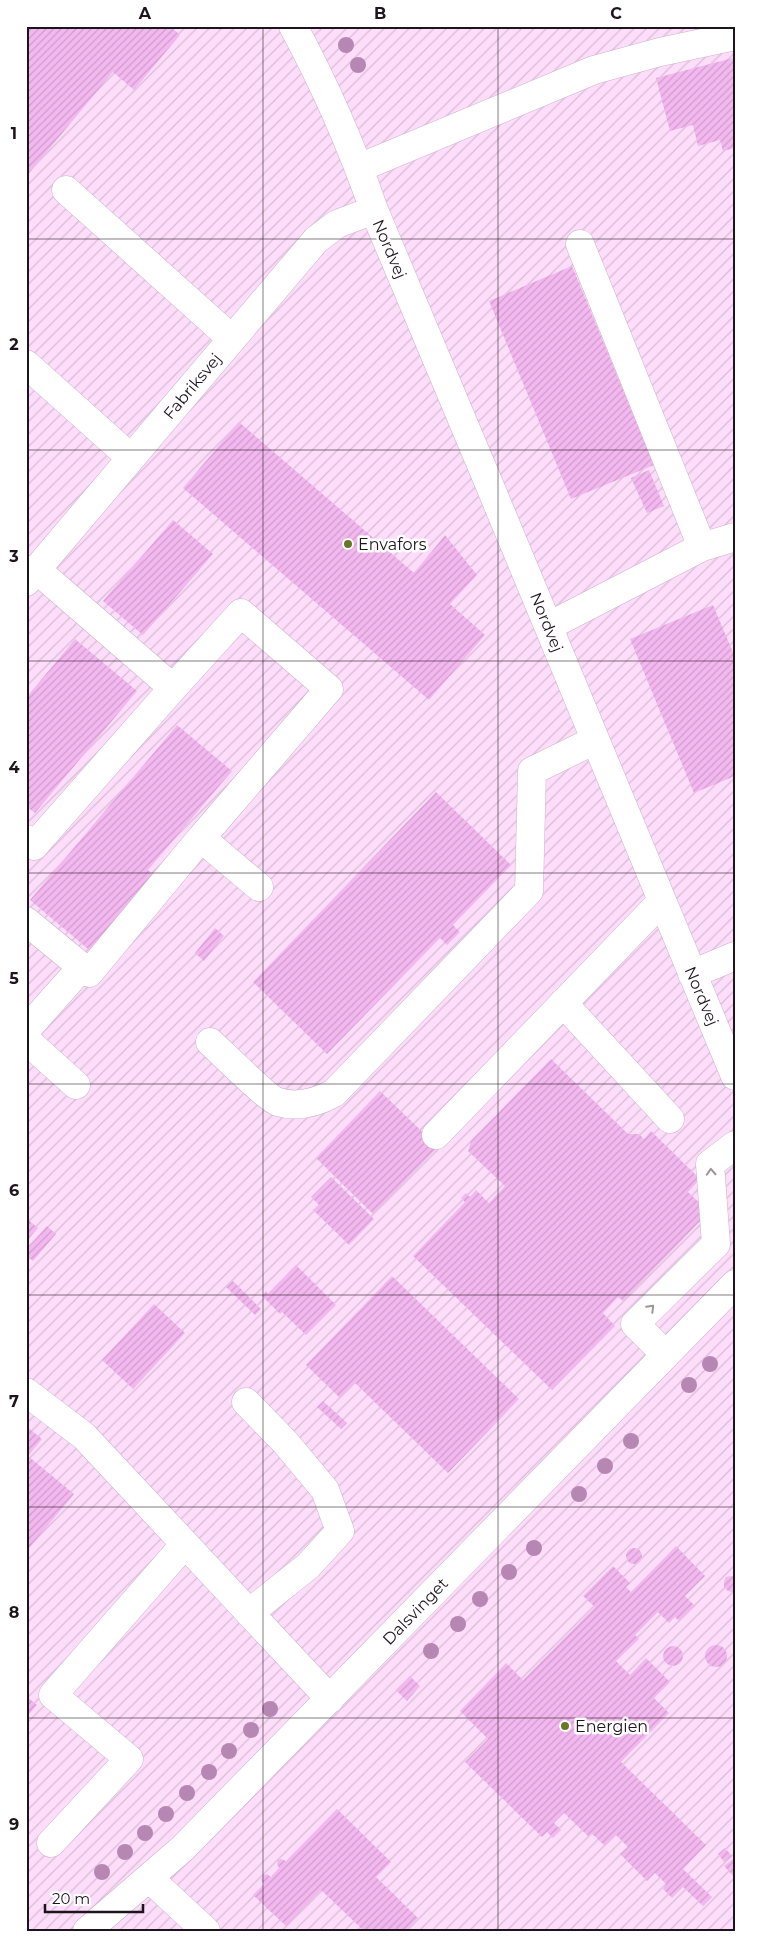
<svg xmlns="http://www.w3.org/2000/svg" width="761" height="1957" viewBox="0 0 761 1957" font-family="Montserrat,sans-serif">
<defs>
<pattern id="industrial-furrows" width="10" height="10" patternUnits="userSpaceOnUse" patternTransform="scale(1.25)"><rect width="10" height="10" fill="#fdddfa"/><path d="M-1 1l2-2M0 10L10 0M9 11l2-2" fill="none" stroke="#d8bdd6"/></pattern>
<pattern id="building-hatch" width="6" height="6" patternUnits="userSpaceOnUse" patternTransform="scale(1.25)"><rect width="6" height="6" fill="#f3b8ef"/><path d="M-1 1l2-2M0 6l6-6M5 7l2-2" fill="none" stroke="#d09dcc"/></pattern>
</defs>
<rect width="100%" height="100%" fill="#fde8fb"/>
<path fill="url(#industrial-furrows)" d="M26,26H735V1931H26Z"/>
<path fill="url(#building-hatch)" d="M26,26H170L180,35L134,90L113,72L26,177Z
M733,58L735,67V148L723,151L720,140L698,146L693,125L670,131L656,78Z
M572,266L654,465L571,499L489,301Z
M239,422L414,573L445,535L477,575L450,604L485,635L429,700L183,488Z
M649,470L664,506L647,513L631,478Z
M173,520L213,554L143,635L103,601Z
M713,605L735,657V776L694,793L630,639Z
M75,639L137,691L35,813L26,806V698Z
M177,725L232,771L148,870L157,878L94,954L30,900Z
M436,792L511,865L453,925L460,932L447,945L440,938L327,1054L253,982Z
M215,928L224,936L204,961L195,953Z
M551,1059L628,1134H639L644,1139L651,1131L700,1179L688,1192L709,1212L623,1301L618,1297L603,1313L615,1326L552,1390L413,1256L465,1202L461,1198L466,1193L470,1197L476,1190L489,1203L505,1186L468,1151L471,1141Z
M380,1091L438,1147L373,1214L316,1158Z
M331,1177L374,1219L349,1245L313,1210L319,1205L311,1197Z
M26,1218L38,1228L26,1242Z
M47,1226L56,1234L33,1261L26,1255V1250Z
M296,1265L336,1305L306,1335L282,1312L280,1314L262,1296L266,1291L268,1294Z
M392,1276L519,1399L448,1473L355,1383L340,1398L306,1365Z
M233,1281L261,1309L255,1315L226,1287Z
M154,1304L185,1333L133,1389L102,1360Z
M323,1401L347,1423L341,1429L317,1407Z
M26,1426L42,1439L28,1456L74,1494L26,1552Z
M676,1546L705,1576L685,1596L695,1606L679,1621L675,1617L669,1623L658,1612L635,1635L639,1639L616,1661L630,1675L646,1658L670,1682L654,1698L669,1713L621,1762L706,1845L683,1869L712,1897L703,1906L683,1887L672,1898L663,1889L666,1884L655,1873L647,1881L620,1854L628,1847L616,1835L605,1846L591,1833L588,1836L564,1813L554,1823L561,1830L553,1838L547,1832L542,1837L465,1762L488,1739L460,1711L506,1663L523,1680L595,1607L583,1596L613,1566L630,1583L626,1587L631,1592Z
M626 1556a8 8 0 1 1 16 0a8 8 0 1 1-16 0Z
M731,1576H735V1591L732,1592L728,1591L724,1587V1582L726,1577Z
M705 1656a11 11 0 1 1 22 0a11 11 0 1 1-22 0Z
M663 1656a10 10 0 1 1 20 0a10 10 0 1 1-20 0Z
M410,1676L420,1686L407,1701L396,1690Z
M26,1696L37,1705L26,1718Z
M337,1809L391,1862L376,1877L418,1918L405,1931H360L362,1929L321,1890L286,1926L253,1895L264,1884L261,1880L263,1875L267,1874L271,1877L279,1868L277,1864L278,1860L281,1859L286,1861Z
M725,1848L732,1856L724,1862L718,1854Z
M734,1858L735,1859V1878L724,1866Z"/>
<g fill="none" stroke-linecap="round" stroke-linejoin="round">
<g stroke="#cbb3c9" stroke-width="29">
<path id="minor" d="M293,26C325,85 352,147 374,210C496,498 615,788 735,1076
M359,168L594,70L660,52L735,36
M66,190L232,339
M580,244L702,547
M26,364L131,458
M26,582L316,240L337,224L374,210
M549,626L702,547L735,537
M173,688L241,613L329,689L201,838L259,887
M26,839L34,846L173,688L37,570
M26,921L89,973L201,838
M692,974L735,956
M563,1003L670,1119
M26,1030L82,967
M26,1040L76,1085
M210,1042C221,1052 268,1099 278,1102C298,1108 316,1103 334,1093L529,891L532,771L595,740
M436,1135L662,901
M665,1354L635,1324L716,1244L710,1164L735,1145
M26,1392L84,1436L330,1699
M246,1402L285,1442L325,1490L340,1531L308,1566L249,1613
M51,1843L129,1759L53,1695L185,1544
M149,1878L206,1931
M87,1931L183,1848L735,1284"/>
</g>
<use href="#minor" stroke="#fff" stroke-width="28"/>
</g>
<g fill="#b687b3">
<circle cx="346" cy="45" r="8"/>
<circle cx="358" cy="65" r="8"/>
<circle cx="710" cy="1364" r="8"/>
<circle cx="689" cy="1385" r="8"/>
<circle cx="631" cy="1441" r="8"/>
<circle cx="605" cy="1466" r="8"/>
<circle cx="579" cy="1494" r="8"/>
<circle cx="534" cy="1548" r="8"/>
<circle cx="509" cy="1572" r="8"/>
<circle cx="480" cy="1599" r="8"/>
<circle cx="458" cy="1624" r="8"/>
<circle cx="431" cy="1651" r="8"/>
<circle cx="270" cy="1709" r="8"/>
<circle cx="251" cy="1730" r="8"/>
<circle cx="229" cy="1751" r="8"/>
<circle cx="209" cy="1772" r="8"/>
<circle cx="187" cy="1793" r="8"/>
<circle cx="166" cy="1814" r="8"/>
<circle cx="145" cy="1833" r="8"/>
<circle cx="125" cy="1852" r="8"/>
<circle cx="102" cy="1872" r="8"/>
</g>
<defs><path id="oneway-chevron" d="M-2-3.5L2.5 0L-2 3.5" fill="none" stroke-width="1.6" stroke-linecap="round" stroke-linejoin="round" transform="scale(1.25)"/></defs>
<g stroke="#999599">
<use href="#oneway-chevron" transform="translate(711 1172) rotate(-93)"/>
<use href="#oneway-chevron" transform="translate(651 1308) rotate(-45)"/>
</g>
<path fill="none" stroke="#1d141c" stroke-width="1" stroke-opacity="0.55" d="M263,26V1931M498,26V1931M26,239H735M26,450H735M26,661H735M26,873H735M26,1084H735M26,1295H735M26,1507H735M26,1718H735"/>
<g fill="#6a7825" stroke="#fff" stroke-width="2">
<circle cx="348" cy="544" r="5"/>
<circle cx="565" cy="1726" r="5"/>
</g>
<g text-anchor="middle" stroke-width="5" stroke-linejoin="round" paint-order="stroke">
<g font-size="16" fill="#1d141c" stroke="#fff">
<text transform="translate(390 249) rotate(67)" y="6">Nordvej</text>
<text transform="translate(192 386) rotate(-50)" y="6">Fabriksvej</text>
<text transform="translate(547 622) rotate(68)" y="6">Nordvej</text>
<text transform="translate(702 996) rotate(67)" y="6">Nordvej</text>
<text transform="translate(415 1611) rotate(-46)" y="6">Dalsvinget</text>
</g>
<g font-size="16" fill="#1d141c" stroke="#fff" text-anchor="start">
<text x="358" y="550">Envafors</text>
<text x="575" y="1732">Energien</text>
</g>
</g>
<rect width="761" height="1957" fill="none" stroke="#ffffff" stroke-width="55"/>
<path d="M45 1904v8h98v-8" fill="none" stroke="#1d141c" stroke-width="2.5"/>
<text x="52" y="1904" font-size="15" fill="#1d141c" stroke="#ffffff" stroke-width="4" paint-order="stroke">20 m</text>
<rect x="28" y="28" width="706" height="1902" fill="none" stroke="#1d141c" stroke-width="2"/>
<g font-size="16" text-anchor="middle" font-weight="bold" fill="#1d141c">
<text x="145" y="19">A</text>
<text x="380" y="19">B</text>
<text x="616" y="19">C</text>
<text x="14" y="139">1</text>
<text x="14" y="350">2</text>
<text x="14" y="562">3</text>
<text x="14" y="773">4</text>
<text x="14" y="984">5</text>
<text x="14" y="1196">6</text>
<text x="14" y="1407">7</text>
<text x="14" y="1618">8</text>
<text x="14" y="1830">9</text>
</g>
</svg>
